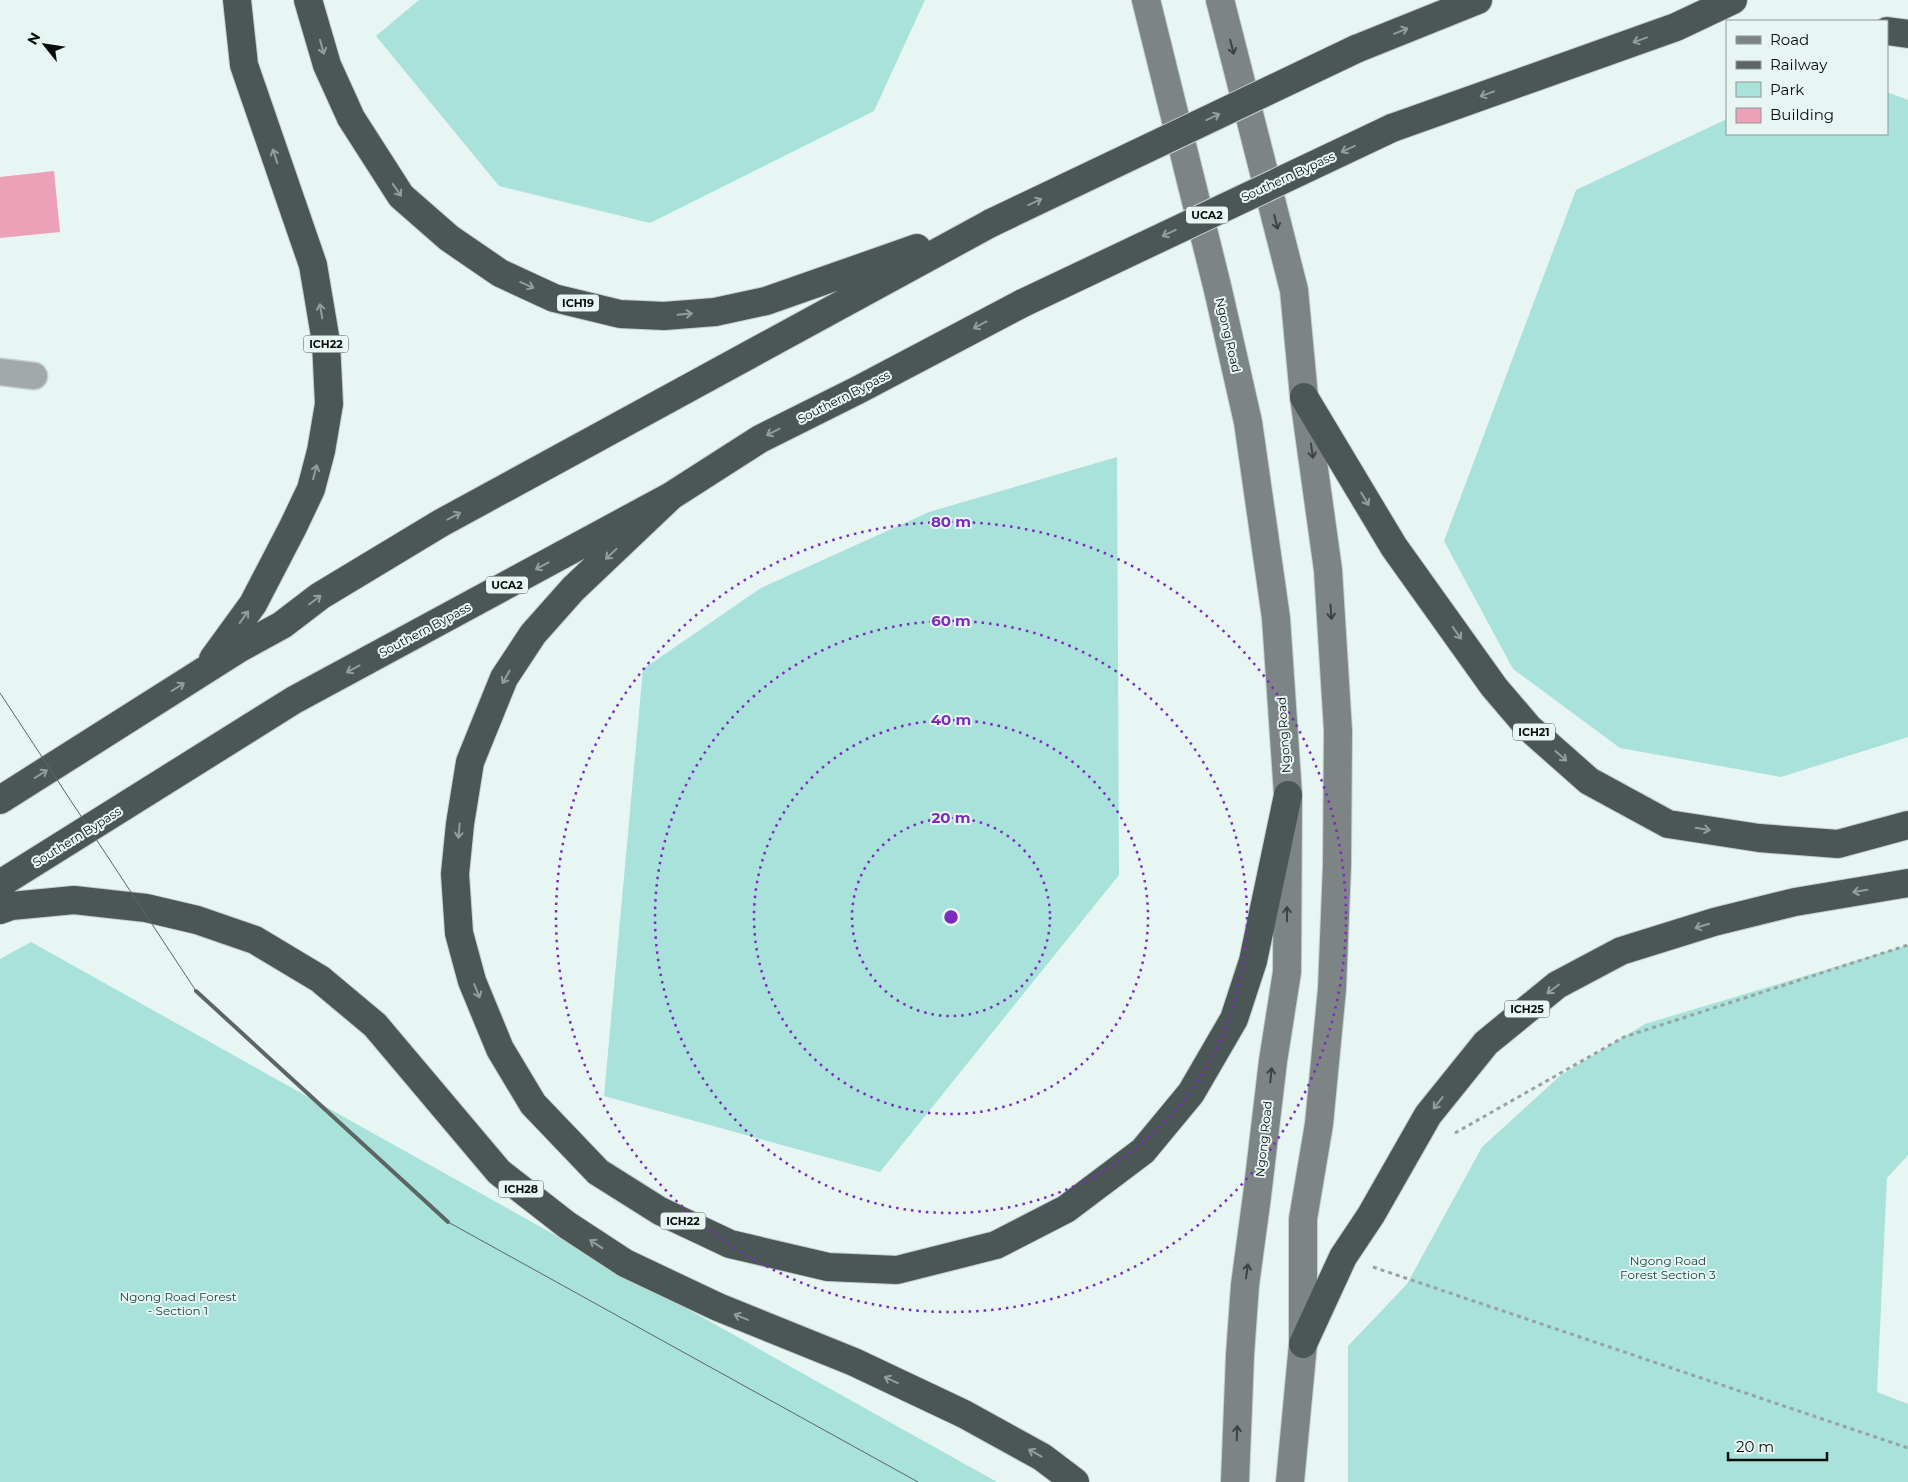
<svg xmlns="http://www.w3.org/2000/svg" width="1908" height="1482" viewBox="0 0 1908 1482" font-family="Montserrat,sans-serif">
<rect width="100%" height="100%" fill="#e7f5f3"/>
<path fill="#a8e2da" d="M419,0H925L874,111L650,223L499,186L376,36Z
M1887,92L1908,100V737L1781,777L1620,748L1513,669L1444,541L1576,190L1727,119V134H1887Z
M1117,457L1119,875L880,1172L604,1096L643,669L761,588L929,512Z
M31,942L997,1482H0V959Z
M1908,945V1155L1887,1178L1877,1392L1908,1404V1482H1348V1346L1407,1284L1482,1147L1561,1075L1645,1024Z"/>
<path fill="#eda1b8" d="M54,171L60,232L0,238V177Z"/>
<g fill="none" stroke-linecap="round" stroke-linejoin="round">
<g stroke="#c3d0ce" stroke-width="29">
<path id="street" d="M0,372L34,376"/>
</g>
<g stroke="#c3d0ce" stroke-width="30">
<path id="secondary" d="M1146,0L1218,290L1248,422L1276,618L1288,795L1287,972L1273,1061L1257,1196L1245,1285L1240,1355L1235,1482
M1220,0L1294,290L1304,397L1328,570L1338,731L1337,865L1332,989L1319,1124L1303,1219V1344L1290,1482"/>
</g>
<g stroke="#c3d0ce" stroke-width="30">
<path id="highway" d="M308,0L327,65L351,118L401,196L449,238L500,273L554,298L620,314L664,316L715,312L766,301L917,248
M1887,31L1908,34
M1356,49L1478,0
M1392,128L1676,27L1733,0
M1304,397L1394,547L1494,687L1529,728L1589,781L1668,824L1759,838L1838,844L1908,825
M671,496L573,589L533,634L504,678L470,762L460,824L455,874L459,933L472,981L500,1049L533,1104L598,1172L660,1211L730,1244L828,1267L897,1270L996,1245L1066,1209L1143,1151L1191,1093L1234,1019L1253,961L1288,795
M213,659L253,604L293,527L311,489L321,451L329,404L326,342L313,265L244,65L237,0
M0,800L240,648L282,625L320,596L441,523L991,223
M0,884L294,700L671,496L760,439L858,390L1023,303
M0,910L11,906L74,900L146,908L197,920L255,940L320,979L375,1025L499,1172L567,1225L625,1263L718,1307L854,1362L964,1414L1042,1457L1075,1482
M1303,1344L1343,1257L1371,1215L1428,1115L1486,1043L1557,985L1621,951L1714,922L1795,902L1908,883"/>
</g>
<path stroke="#98a2a1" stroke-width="3" stroke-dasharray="4 4" stroke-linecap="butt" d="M1455,1133L1624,1037L1908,945
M1373,1267L1908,1448"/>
<use href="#street" stroke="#a3a8a8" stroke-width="26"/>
<use href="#secondary" stroke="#7d8584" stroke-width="28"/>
<use href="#highway" stroke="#4b5755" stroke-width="28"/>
<path stroke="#5d6564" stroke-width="1" d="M0,693L196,991
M448,1222L918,1482"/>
<path stroke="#5d6564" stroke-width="4" d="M196,991L448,1222"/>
<g stroke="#c3d0ce" stroke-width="30" stroke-linecap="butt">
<path id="highway-bridge" d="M991,223L1356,49
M1023,303L1392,128"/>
</g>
<use href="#highway-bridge" stroke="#4b5755" stroke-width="28"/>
</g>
<defs><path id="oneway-shaft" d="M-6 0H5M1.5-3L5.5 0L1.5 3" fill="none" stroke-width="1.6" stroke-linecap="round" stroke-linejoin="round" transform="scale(1.25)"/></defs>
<g stroke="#919e9c">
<use href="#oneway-shaft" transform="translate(1401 31) rotate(-22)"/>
<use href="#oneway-shaft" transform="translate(1640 40) rotate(160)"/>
<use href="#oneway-shaft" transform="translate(322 47) rotate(74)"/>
<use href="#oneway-shaft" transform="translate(1487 94) rotate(160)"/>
<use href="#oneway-shaft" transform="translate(1213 117) rotate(-25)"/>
<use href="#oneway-shaft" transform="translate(1348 149) rotate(155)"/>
<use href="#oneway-shaft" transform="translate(275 156) rotate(-108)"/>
<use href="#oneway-shaft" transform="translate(397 190) rotate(55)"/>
<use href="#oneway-shaft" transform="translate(1035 202) rotate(-25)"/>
<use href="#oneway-shaft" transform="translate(1169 233) rotate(155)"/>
<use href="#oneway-shaft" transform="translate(527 285) rotate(24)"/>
<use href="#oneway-shaft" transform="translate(321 311) rotate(-100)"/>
<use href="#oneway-shaft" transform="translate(685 314) rotate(-5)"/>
<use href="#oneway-shaft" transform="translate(980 325) rotate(152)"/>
<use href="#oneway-shaft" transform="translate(773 432) rotate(153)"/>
<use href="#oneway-shaft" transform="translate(315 472) rotate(-75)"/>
<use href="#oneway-shaft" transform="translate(1365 499) rotate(59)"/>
<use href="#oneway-shaft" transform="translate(454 516) rotate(-28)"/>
<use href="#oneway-shaft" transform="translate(611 554) rotate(137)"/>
<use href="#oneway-shaft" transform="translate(542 566) rotate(152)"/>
<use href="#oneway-shaft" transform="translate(315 600) rotate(-37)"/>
<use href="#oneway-shaft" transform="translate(244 617) rotate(-54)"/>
<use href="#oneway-shaft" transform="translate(1457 633) rotate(55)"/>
<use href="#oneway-shaft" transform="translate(353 669) rotate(152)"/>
<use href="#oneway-shaft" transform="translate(506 677) rotate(119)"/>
<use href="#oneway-shaft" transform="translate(178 687) rotate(-32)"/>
<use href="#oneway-shaft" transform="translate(1561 756) rotate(41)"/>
<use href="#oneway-shaft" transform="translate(41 774) rotate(-32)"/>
<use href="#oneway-shaft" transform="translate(1703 829) rotate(9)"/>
<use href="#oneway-shaft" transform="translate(459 831) rotate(95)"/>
<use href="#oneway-shaft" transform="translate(1860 891) rotate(171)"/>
<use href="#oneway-shaft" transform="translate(1702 926) rotate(163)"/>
<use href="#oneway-shaft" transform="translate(1553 989) rotate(143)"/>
<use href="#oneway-shaft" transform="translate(477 991) rotate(68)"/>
<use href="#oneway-shaft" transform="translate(1438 1103) rotate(128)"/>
<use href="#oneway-shaft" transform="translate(596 1244) rotate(-147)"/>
<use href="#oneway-shaft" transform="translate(741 1317) rotate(-158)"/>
<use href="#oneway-shaft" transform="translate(891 1380) rotate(-155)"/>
<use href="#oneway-shaft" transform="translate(1035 1453) rotate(-151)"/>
</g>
<g stroke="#3d4342">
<use href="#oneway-shaft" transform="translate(1232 47) rotate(76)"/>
<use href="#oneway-shaft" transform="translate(1276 222) rotate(76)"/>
<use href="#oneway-shaft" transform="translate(1312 451) rotate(82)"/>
<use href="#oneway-shaft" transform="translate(1331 612) rotate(86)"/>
<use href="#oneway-shaft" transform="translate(1287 914) rotate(-90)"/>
<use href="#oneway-shaft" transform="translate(1271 1075) rotate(-84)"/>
<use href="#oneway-shaft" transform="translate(1247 1271) rotate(-82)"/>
<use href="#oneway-shaft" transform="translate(1237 1433) rotate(-88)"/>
</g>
<g fill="none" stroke="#7b2cbf" stroke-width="2.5" stroke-dasharray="2.5 5">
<circle cx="951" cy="917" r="99"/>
<circle cx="951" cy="917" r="197"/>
<circle cx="951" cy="917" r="296"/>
<circle cx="951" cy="917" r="395"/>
</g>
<g text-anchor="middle" stroke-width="4" stroke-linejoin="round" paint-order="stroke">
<g fill="#e7f5f3" stroke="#4b5351" stroke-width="1">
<rect x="1186" y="206.5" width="42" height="17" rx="4"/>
<rect x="557" y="294.5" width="42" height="17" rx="4"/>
<rect x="303.5" y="335.5" width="45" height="17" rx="4"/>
<rect x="486" y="576.5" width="42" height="17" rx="4"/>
<rect x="1513" y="723.5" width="42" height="17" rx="4"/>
<rect x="1504.5" y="1000.5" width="45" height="17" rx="4"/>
<rect x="498.5" y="1180.5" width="45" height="17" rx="4"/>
<rect x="660.5" y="1212.5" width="45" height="17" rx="4"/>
</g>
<g font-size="11" font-weight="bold" fill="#080d0c">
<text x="1207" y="219">UCA2</text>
<text x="578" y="307">ICH19</text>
<text x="326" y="348">ICH22</text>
<text x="507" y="589">UCA2</text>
<text x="1534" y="736">ICH21</text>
<text x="1527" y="1013">ICH25</text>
<text x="521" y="1193">ICH28</text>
<text x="683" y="1225">ICH22</text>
</g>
<g font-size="12" fill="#080d0c" stroke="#e7f5f3">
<text transform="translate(1288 177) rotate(-25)" y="4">Southern Bypass</text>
<text transform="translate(1228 335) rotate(77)" y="4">Ngong Road</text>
<text transform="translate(844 397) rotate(-27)" y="4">Southern Bypass</text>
<text transform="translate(425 630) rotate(-28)" y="4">Southern Bypass</text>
<text transform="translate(1284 735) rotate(-94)" y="4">Ngong Road</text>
<text transform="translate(77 837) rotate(-32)" y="4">Southern Bypass</text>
<text transform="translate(1264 1139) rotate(-84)" y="4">Ngong Road</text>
</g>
<g font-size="12" fill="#103e39" stroke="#e7f5f3">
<text x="1668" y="1265">Ngong Road<tspan x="1668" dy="14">Forest Section 3</tspan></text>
<text x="178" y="1301">Ngong Road Forest<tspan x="178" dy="14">- Section 1</tspan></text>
</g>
</g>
<circle cx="951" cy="917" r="8" fill="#7b2cbf" stroke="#e7f5f3" stroke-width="2.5"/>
<g font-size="15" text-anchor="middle" font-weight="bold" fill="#7b2cbf" stroke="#e7f5f3" stroke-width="4" stroke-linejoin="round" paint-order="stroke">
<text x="951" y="527">80 m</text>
<text x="951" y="626">60 m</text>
<text x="951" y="725">40 m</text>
<text x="951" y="823">20 m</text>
</g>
<rect x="1726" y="20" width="162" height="115" fill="#e7f5f3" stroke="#8e9897"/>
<rect x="1736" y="36" width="25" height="8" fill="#7d8584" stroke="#8e9897"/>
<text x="1770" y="45" font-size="15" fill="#080d0c">Road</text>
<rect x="1736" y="61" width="25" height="8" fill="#5d6564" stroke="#8e9897"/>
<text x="1770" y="70" font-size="15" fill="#080d0c">Railway</text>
<rect x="1736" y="82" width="25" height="15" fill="#a8e2da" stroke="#8e9897"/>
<text x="1770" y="95" font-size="15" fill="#080d0c">Park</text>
<rect x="1736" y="108" width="25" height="15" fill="#eda1b8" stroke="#8e9897"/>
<text x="1770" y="120" font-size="15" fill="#080d0c">Building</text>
<g transform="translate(45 45) rotate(300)" stroke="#e7f5f3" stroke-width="4" paint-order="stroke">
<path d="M0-4L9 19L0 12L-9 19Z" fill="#080d0c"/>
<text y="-8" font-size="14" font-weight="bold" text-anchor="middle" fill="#080d0c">N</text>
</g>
<path d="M1728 1452v8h99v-8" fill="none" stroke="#080d0c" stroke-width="2.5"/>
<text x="1736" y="1452" font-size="15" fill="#080d0c" stroke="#e7f5f3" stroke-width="4" paint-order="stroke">20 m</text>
</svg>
